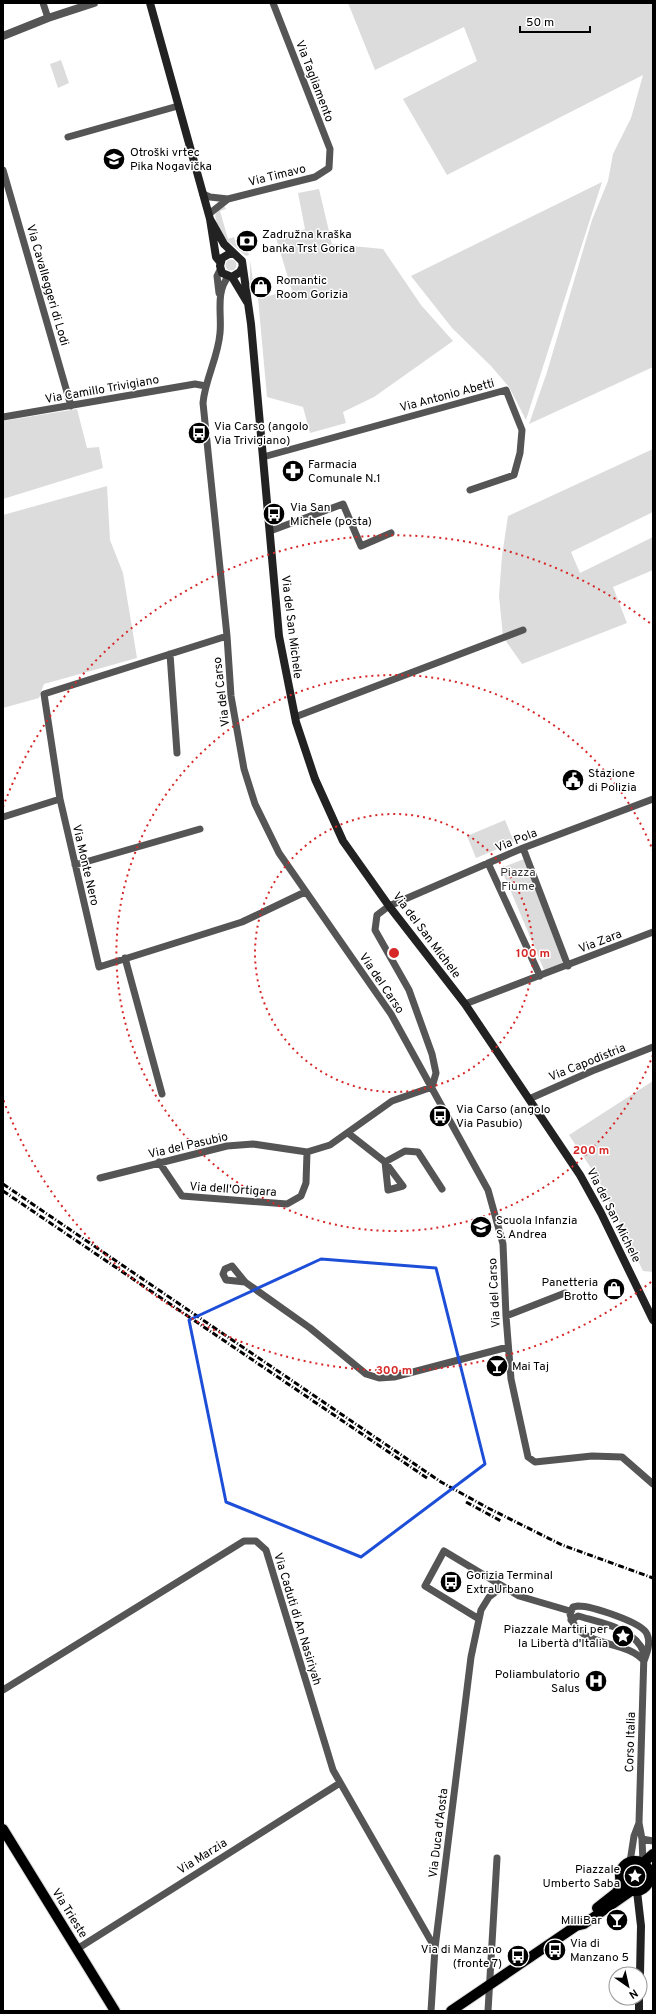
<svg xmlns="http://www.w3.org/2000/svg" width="656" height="2014" viewBox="0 0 656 2014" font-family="Overpass,sans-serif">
<rect width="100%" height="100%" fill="#fff"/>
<path fill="#dcdcdc" d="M348,3H653V367L529,424L547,372L592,220L608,181L613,154L631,118L643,75L447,175L403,99L477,61L464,27L375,70Z
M61,60L69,83L58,88L50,64Z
M602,182L526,420L509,387L491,366L452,328L411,276Z
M319,189L332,244L383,249L421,305L453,341L374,397L343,412L346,423L310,433L303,407L267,397L258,298L292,291L276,238L305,229L298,193Z
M224,206L226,209L220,211L228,239L234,237L237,247L241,249L246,247L249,255L246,256L224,238L219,231L215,216L216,213Z
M225.5 265a5.5 5.5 0 1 1 11 0a5.5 5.5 0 1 1-11 0Z
M250,260L254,287L250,288Z
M77,409L87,448L99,447L103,468L3,499V421Z
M653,449V512L571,552L580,573L653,537V570L613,587L627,623L522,664L503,637L499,596L502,556L508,516Z
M107,486L110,540L123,573L137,658L44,684L39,698L3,708V515Z
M505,820L514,842L476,858L467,836Z
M524,859L563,963L544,970L501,868Z
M653,1081V1272L643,1271L597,1177L569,1135Z"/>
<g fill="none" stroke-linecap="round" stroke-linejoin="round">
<g stroke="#dbdbdb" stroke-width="12">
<path id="primary" d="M3,1829L115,2011
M620 1876a15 15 0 1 1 30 0a15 15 0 1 1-30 0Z
M643,1863L653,1854
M597,1908L616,1893L622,1885
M451,2011L576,1926L584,1924L631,1891"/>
</g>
<path stroke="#555" stroke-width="7" d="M43,3L48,18
M68,137L178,106
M3,170L71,406
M203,194L210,197L228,199L315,177L329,168L330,149L273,3
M209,214L228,199
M229,276C215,291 222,315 220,333C218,358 205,379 203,403L227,636L231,696L244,769L255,804L279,853L391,1014L488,1190L503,1244L506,1316L511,1379L528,1457L535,1462L592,1456L622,1457L653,1484
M219,293L217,276L220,270
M3,417L195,384L206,386
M263,457L506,390L522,430L520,453L514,475L470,490
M270,531L343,504L361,546L391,533
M170,654L177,753
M295,717L523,630
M60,799L44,694L227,636
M3,817L60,799L99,967L242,922L305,892
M523,848L568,966
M488,863L540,976
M75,865L200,829
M125,958L162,1094
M465,1004L653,932
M529,1099L592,1071L653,1047
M348,1133L385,1162L405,1151L418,1152L442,1189
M159,1162L182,1196L287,1204L301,1196L306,1183L307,1152
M385,1162L403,1186L388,1190Z
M100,1178L227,1146L253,1144L307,1152L330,1145L392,1101L432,1087L436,1073L432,1054L409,990L375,930L377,915L389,906L523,848L653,799
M245,1282L226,1280L223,1274L225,1269L232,1266L245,1282L310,1328L366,1374L379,1378L394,1377L508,1347
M506,1316L565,1293
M578,1606C591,1606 642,1622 647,1634C651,1643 647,1653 644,1661C625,1638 577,1649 570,1614L573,1607Z
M479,1619L425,1586L444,1551L519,1596L570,1611
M571,1620L578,1616C601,1623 635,1628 644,1653L639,1823L642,1839L643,1863
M3,1690L244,1541H256L266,1550L333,1770L435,1948
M642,1839L653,1841
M630,1862L634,1836L639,1823
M77,1949L340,1783
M431,2011L435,1948L471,1657L481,1610L489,1597L502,1587
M488,2011L497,1858"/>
<path stroke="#555" stroke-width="8" d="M3,36L48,18L94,3"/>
<path stroke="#222" stroke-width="8" d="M150,3L210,219L216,257L220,262
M210,219L224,244L242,261L251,324L279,636L296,722L315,779L343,841L389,906L465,1004L580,1175L601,1213L653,1320
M233,254H229L222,258L220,266L222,273L232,277L240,272L242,268
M232,277L247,302
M637,1891L641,1926L640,1974
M639,2011V1998"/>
<use href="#primary" stroke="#000" stroke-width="10"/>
<path stroke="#000" stroke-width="3" stroke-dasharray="6 2 1 2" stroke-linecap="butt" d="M3,1184L441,1482L488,1508L562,1545L653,1578
M3,1191L427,1478
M466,1502L501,1521"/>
</g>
<path fill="none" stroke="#1d4ed8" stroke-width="3" stroke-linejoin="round" d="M321,1259L436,1268L485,1464L361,1557L226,1502L189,1320Z"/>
<g fill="none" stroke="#d62828" stroke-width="2" stroke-dasharray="2 4">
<circle cx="394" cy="953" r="139"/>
<path d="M653 1055A278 278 0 1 1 653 851"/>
<path d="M651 1282A417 417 0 0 1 3 1099M3 807A417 417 0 0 1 651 624"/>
</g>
<defs>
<g id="school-disc" transform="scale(1.15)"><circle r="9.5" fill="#000" stroke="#fff"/><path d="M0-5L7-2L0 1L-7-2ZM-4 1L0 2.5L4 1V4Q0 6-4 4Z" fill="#fff"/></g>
<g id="bank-disc" transform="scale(1.15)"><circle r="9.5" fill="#000" stroke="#fff"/><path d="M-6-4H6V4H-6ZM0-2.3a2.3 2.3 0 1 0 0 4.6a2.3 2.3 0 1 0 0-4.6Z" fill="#fff"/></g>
<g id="shop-disc" transform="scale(1.15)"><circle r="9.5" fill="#000" stroke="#fff"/><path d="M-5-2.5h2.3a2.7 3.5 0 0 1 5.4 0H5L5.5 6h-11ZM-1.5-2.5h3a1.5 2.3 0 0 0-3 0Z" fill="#fff"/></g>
<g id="bus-disc" transform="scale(1.15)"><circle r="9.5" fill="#000" stroke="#fff"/><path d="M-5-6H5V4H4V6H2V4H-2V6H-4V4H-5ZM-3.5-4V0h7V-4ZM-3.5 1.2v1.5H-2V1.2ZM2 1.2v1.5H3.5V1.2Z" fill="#fff"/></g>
<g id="pharmacy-disc" transform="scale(1.15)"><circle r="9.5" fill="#000" stroke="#fff"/><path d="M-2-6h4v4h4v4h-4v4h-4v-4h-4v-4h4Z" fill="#fff"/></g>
<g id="civic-disc" transform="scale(1.15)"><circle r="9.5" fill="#000" stroke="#fff"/><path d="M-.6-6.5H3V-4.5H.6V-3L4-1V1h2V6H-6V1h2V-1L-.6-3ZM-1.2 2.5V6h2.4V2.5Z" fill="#fff"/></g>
<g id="bar-disc" transform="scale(1.15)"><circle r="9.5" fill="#000" stroke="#fff"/><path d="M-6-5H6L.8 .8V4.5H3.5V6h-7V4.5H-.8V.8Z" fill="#fff"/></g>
<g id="sight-disc" transform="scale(1.15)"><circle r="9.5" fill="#000" stroke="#fff"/><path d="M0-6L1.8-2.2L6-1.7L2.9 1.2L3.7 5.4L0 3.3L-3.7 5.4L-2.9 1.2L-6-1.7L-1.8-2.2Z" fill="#fff"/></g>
<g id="hospital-disc" transform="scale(1.15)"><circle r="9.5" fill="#000" stroke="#fff"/><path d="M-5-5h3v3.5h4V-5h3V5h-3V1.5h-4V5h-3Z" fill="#fff"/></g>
</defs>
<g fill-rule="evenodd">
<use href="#school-disc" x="114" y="159"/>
<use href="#bank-disc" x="247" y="241"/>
<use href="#shop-disc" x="261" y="287"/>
<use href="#bus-disc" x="199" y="433"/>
<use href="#pharmacy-disc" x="293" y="471"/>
<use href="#bus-disc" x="274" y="514"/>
<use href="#civic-disc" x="573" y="780"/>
<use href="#bus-disc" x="440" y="1116"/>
<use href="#school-disc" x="481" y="1227"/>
<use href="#shop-disc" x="614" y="1289"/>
<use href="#bar-disc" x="497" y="1366"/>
<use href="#bus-disc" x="451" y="1582"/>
<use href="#sight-disc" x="623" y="1636"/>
<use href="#hospital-disc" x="596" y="1681"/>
<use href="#sight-disc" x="635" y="1876"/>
<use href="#bar-disc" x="617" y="1920"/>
<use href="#bus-disc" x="555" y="1950"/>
<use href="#bus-disc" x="518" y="1956"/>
</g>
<g text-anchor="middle" stroke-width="3" stroke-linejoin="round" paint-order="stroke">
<g font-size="12" fill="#000" stroke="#fff">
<text transform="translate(315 81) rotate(69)" y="4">Via Tagliamento</text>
<text transform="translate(277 175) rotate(-14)" y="4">Via Timavo</text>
<text transform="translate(48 285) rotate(74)" y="4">Via Cavalleggeri di Lodi</text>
<text transform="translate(102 389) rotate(-10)" y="4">Via Camillo Trivigiano</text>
<text transform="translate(447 395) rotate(-15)" y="4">Via Antonio Abetti</text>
<text transform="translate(292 627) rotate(83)" y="4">Via del San Michele</text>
<text transform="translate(221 692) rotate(-97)" y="4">Via del Carso</text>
<text transform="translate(516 840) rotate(-22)" y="4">Via Pola</text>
<text transform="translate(86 865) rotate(77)" y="4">Via Monte Nero</text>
<text transform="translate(427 935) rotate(53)" y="4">Via del San Michele</text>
<text transform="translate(600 941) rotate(-21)" y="4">Via Zara</text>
<text transform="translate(382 983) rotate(56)" y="4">Via del Carso</text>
<text transform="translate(587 1062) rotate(-22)" y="4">Via Capodistria</text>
<text transform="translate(188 1145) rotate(-13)" y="4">Via del Pasubio</text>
<text transform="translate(233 1189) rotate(4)" y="4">Via dell'Ortigara</text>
<text transform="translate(614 1215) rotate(63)" y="4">Via del San Michele</text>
<text transform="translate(494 1293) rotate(-93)" y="4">Via del Carso</text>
<text transform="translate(298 1619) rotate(73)" y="4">Via Caduti di An Nasiriyah</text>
<text transform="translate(630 1742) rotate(-88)" y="4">Corso Italia</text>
<text transform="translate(438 1833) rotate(-83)" y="4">Via Duca d'Aosta</text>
<text transform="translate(202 1856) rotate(-32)" y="4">Via Marzia</text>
<text transform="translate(70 1913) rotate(58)" y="4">Via Trieste</text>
</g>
<g font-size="12" fill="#000" stroke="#fff" text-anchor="start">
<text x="130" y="156">Otroški vrtec<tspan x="130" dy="14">Pika Nogavička</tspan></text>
<text x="262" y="238">Zadružna kraška<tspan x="262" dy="14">banka Trst Gorica</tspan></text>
<text x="276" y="284">Romantic<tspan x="276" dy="14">Room Gorizia</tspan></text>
<text x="214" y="430">Via Carso (angolo<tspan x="214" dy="14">Via Trivigiano)</tspan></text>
<text x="308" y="468">Farmacia<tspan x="308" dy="14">Comunale N.1</tspan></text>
<text x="290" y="511">Via San<tspan x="290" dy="14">Michele (posta)</tspan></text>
<text x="588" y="777">Stazione<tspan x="588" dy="14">di Polizia</tspan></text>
<text x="456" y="1113">Via Carso (angolo<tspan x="456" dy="14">Via Pasubio)</tspan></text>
<text x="496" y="1224">Scuola Infanzia<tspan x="496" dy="14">S. Andrea</tspan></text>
<text x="598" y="1286" text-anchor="end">Panetteria<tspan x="598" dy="14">Brotto</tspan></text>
<text x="512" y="1370">Mai Taj</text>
<text x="466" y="1579">Gorizia Terminal<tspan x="466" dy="14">ExtraUrbano</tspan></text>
<text x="608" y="1633" text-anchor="end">Piazzale Martiri per<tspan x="608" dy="14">la Libertà d'Italia</tspan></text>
<text x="580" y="1678" text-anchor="end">Poliambulatorio<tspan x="580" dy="14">Salus</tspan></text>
<text x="620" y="1873" text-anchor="end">Piazzale<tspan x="620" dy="14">Umberto Saba</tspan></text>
<text x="602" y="1924" text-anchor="end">MilliBar</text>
<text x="570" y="1947">Via di<tspan x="570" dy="14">Manzano 5</tspan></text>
<text x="502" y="1953" text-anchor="end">Via di Manzano<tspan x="502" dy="14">(fronte 7)</tspan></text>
</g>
<g font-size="12" fill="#333" stroke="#fff">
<text x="518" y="876">Piazza<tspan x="518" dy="14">Fiume</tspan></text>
</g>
</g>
<circle cx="394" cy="953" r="6" fill="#d62828" stroke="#fff" stroke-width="2"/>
<g font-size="12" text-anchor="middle" font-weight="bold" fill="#d62828" stroke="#fff" stroke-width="3" stroke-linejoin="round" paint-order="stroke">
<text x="533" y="957">100 m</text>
<text x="591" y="1154">200 m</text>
<text x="394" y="1374">300 m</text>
</g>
<rect width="656" height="2014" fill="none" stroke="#000000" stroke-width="8"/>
<g transform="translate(628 1986) rotate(146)"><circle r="19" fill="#ffffff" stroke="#999999"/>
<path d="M0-3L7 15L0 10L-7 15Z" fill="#000000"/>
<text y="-6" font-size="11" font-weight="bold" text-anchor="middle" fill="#000000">N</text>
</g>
<path d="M520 26v6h70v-6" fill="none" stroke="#000000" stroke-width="2"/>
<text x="526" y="26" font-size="12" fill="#000000" stroke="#ffffff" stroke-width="3" paint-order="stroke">50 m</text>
</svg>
